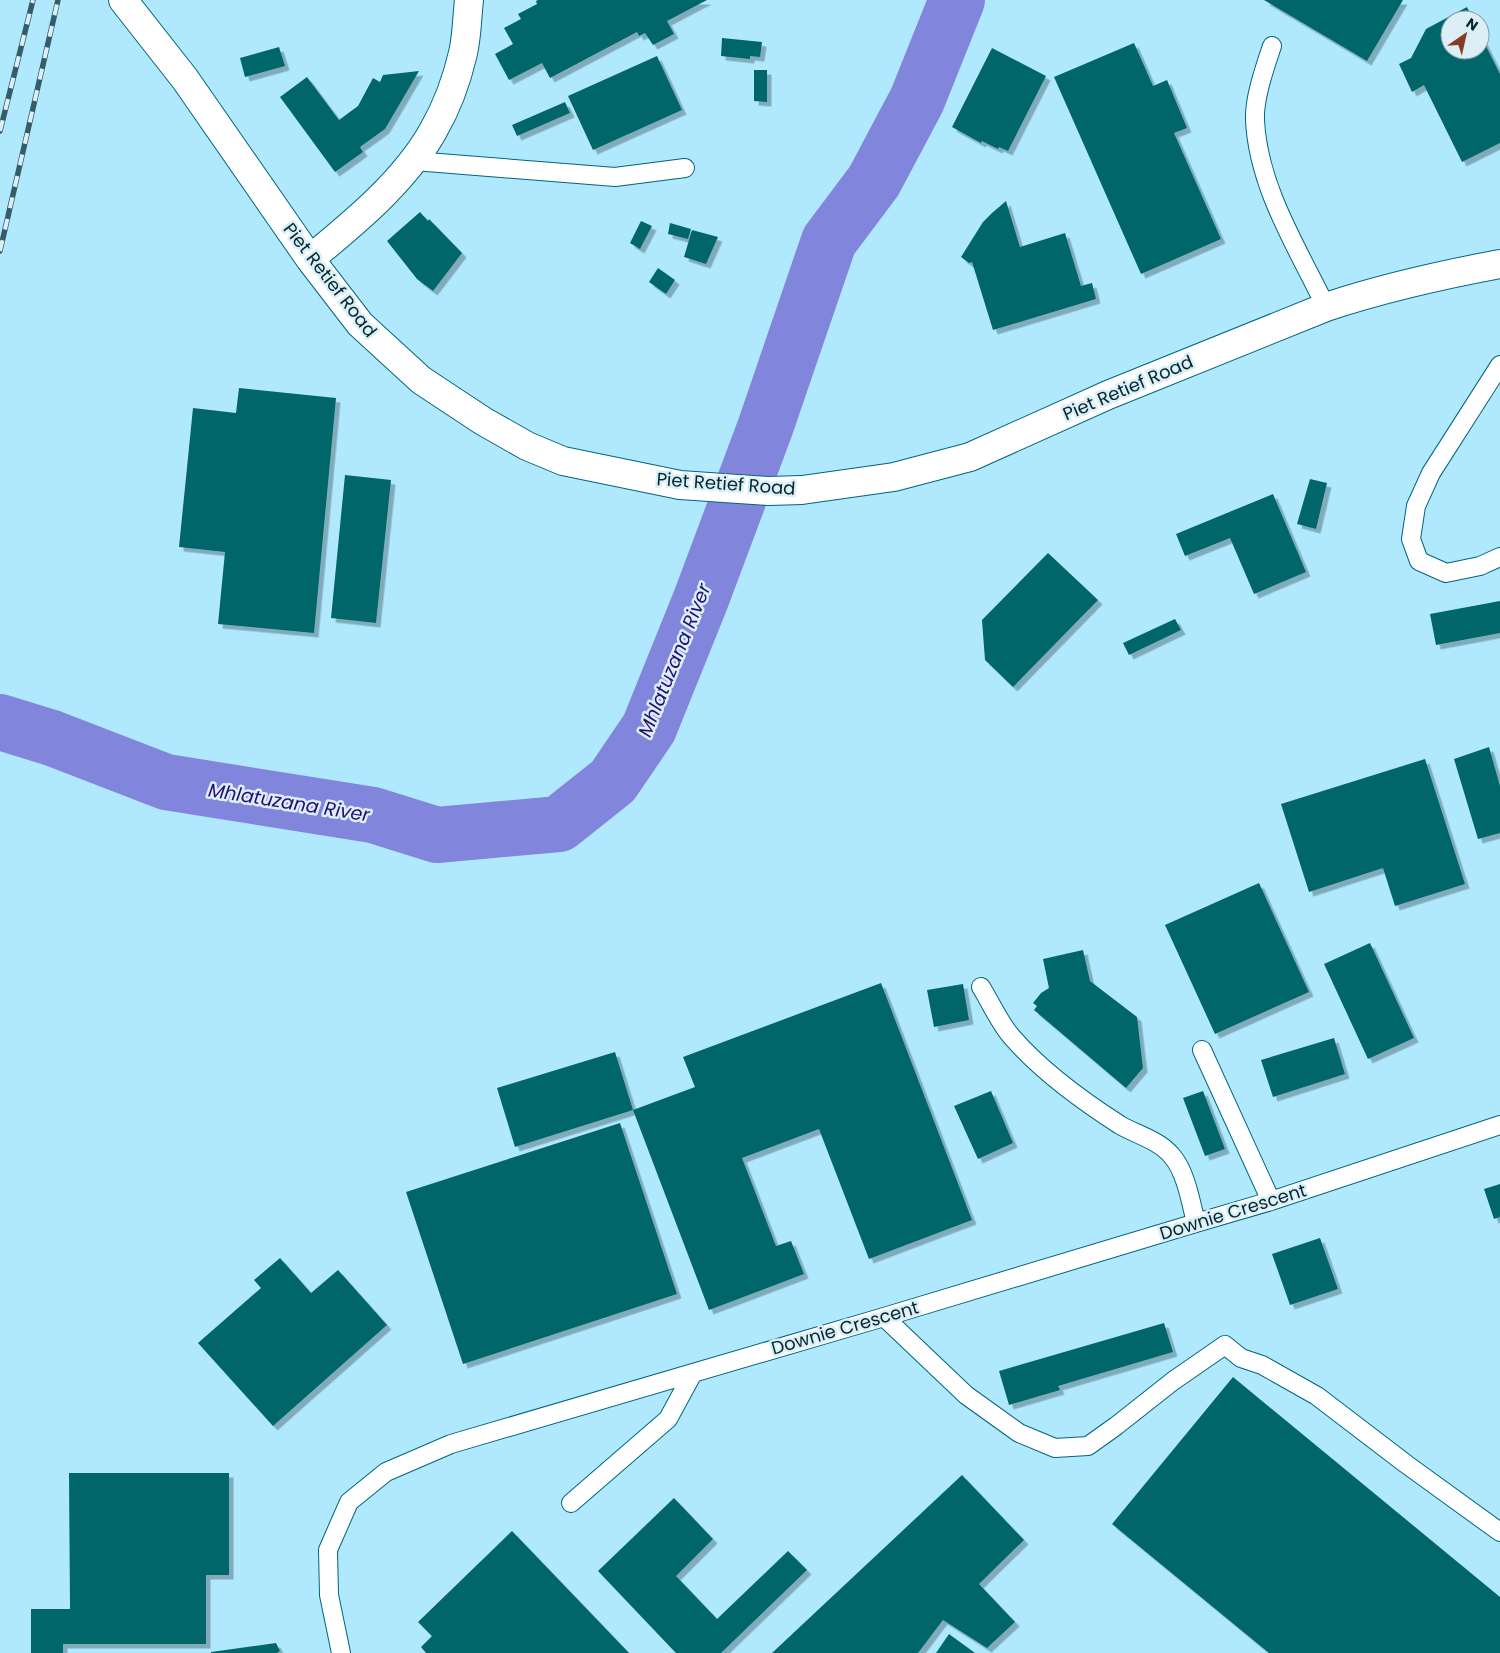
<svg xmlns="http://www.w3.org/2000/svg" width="1500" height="1653" viewBox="0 0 1500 1653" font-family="Poppins,sans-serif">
<defs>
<filter id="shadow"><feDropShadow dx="4.5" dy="4.5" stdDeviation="0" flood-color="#0004"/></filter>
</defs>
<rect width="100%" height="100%" fill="#b0e9fd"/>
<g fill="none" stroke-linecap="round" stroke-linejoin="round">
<path stroke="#8285dc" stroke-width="56" d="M0,722L52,738L166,782L373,815L437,835L559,824L613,781L649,728L701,599L765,428L829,241L874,181L917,100L957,0"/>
</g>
<path fill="#06666b" filter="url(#shadow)" d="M538,0H707L667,21L674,34L653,45L645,33L639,36L637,32L550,78L542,63L509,80L495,54L513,44L504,28L521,19L518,14L537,4L536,1Z
M1264,0H1403L1367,61Z
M1467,7L1473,20H1450V50H1480V34L1500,74V143L1462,162L1424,85L1412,92L1399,64L1411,58L1426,29Z
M722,38L762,42L760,57L750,56V59L721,56Z
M1134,43L1153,86L1167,80L1187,128L1174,133L1221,239L1141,274L1054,77Z
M279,47L285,66L245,77L240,58Z
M992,48L1046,76L1008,151L999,147L998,149L982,141L981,143L952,127Z
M657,56L682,110L593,150L568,96Z
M754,70H767V102L754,101Z
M419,71L385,129L360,147L363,152L335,172L280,97L307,77L339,120L358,106L373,78L380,82L383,75Z
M565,102L570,113L517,136L512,125Z
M1006,201L1020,247L1065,233L1081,286L1092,283L1096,299L993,330L972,262L969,263L961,257L983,222L992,213Z
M420,212L428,221L429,219L462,253L433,291L417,279L387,241Z
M641,221L652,226L640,249L630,243Z
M670,223L691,229L688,239L668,234Z
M692,230L718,237L706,264L684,257Z
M658,268L675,280L666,294L649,282Z
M239,388L336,398L314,633L218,624L225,552L179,547L193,408L236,413Z
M345,475L391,480L376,623L331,618Z
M1310,479L1327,483L1316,529L1297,524Z
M1273,494L1306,572L1254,594L1230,538L1185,556L1176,534Z
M1048,553L1098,600L1013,687L985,660L982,620Z
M1500,601V633L1436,645L1430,614Z
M1175,619L1181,630L1129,655L1123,643Z
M1489,747L1500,786V833L1478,839L1454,759Z
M1425,759L1465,884L1395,906L1383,868L1309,892L1281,804Z
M1259,883L1309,992L1215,1034L1165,925Z
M1370,943L1414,1038L1368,1059L1324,964Z
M1083,950L1090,981L1137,1017L1143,1068L1126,1088L1034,1010L1037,1006L1033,1003L1041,993L1049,988L1043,959Z
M881,983L972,1220L869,1259L819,1129L742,1158L776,1246L791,1241L804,1274L709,1310L633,1110L695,1087L683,1057Z
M963,984L969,1020L934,1027L927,990Z
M1334,1038L1345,1074L1273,1097L1261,1060Z
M615,1052L633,1110L515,1147L497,1088Z
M991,1091L1013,1143L978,1159L954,1106Z
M1203,1091L1225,1149L1205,1156L1183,1098Z
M620,1123L677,1294L463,1364L406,1192Z
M1500,1184V1217L1494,1219L1484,1189Z
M1320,1238L1338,1289L1290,1305L1272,1254Z
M280,1258L311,1293L338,1270L387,1325L273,1426L198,1343L261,1288L254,1280Z
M1164,1323L1173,1352L1058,1386L1060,1390L1009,1405L999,1371Z
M1233,1377L1500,1597V1653H1269L1112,1524Z
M69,1473H229V1575H206V1644H63V1653H31V1609H70Z
M962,1475L1024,1540L979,1584L1015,1622L987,1648L943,1620L918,1653H772Z
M674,1498L713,1539L676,1576L717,1619L788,1551L807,1570L721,1653H676L598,1571Z
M512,1531L629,1653H426L421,1647L432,1636L418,1622Z
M949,1634L975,1653H936Z
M276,1643L280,1651L277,1653H211V1652Z"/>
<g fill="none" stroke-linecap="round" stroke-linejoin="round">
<g stroke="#00657c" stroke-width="20">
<path id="service" d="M1272,46C1265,67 1254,98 1255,120C1258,187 1298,249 1326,307
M414,161L615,177L685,168
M1500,365L1431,473L1416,506L1411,539L1419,561L1446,573L1480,566L1500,557
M981,987C991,1003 999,1022 1011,1036C1041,1071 1081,1100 1120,1125C1137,1135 1159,1140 1172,1156C1186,1172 1191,1203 1196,1223
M1202,1050L1271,1201
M884,1317L966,1395L1019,1433L1055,1448L1088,1446L1116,1426L1173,1381L1225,1345L1241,1358L1262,1365L1317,1396L1406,1464L1500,1532
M571,1503L668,1419L693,1373
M341,1653L329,1595L328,1550L349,1502L386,1472L451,1444L884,1317L1196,1223L1271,1201L1500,1125"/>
</g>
<g stroke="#00657c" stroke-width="30">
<path id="minor" d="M123,0L185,79L310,259L360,324L421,380L483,421L527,446L563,461L680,485L768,491L802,490L894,477L970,457L1108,395L1326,307C1383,288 1441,275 1500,264
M310,259C354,223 405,181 433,131C447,107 457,79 463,53C467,36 467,17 469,0"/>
</g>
<use href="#service" stroke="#fff" stroke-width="18"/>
<use href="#minor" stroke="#fff" stroke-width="28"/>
<g stroke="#345d6a" stroke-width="5.5">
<path id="rail" d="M0,131L33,0
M0,251L58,0"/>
</g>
<use href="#rail" stroke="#ddeff6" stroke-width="4" stroke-dasharray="11" stroke-linecap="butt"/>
</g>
<g text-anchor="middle" stroke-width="5" stroke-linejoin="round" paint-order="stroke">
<g font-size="18" fill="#032730" stroke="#ddeff6">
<text transform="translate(330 280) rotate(52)" y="6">Piet Retief Road</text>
<text transform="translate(1128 388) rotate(-23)" y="6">Piet Retief Road</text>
<text transform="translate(726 484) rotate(4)" y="6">Piet Retief Road</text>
<text transform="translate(1233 1212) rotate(-17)" y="6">Downie Crescent</text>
<text transform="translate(845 1328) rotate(-16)" y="6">Downie Crescent</text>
</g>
<g font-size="19" font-style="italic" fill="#260e76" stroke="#ddeff6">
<text transform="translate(674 660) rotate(-68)" y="7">Mhlatuzana River</text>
<text transform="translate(289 802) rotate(9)" y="7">Mhlatuzana River</text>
</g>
</g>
<g transform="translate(1465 35) rotate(34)"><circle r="24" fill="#ddeff6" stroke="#869fa7"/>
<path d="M0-4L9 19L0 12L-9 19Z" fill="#863d21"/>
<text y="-8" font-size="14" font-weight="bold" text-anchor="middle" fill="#032730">N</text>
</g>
</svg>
